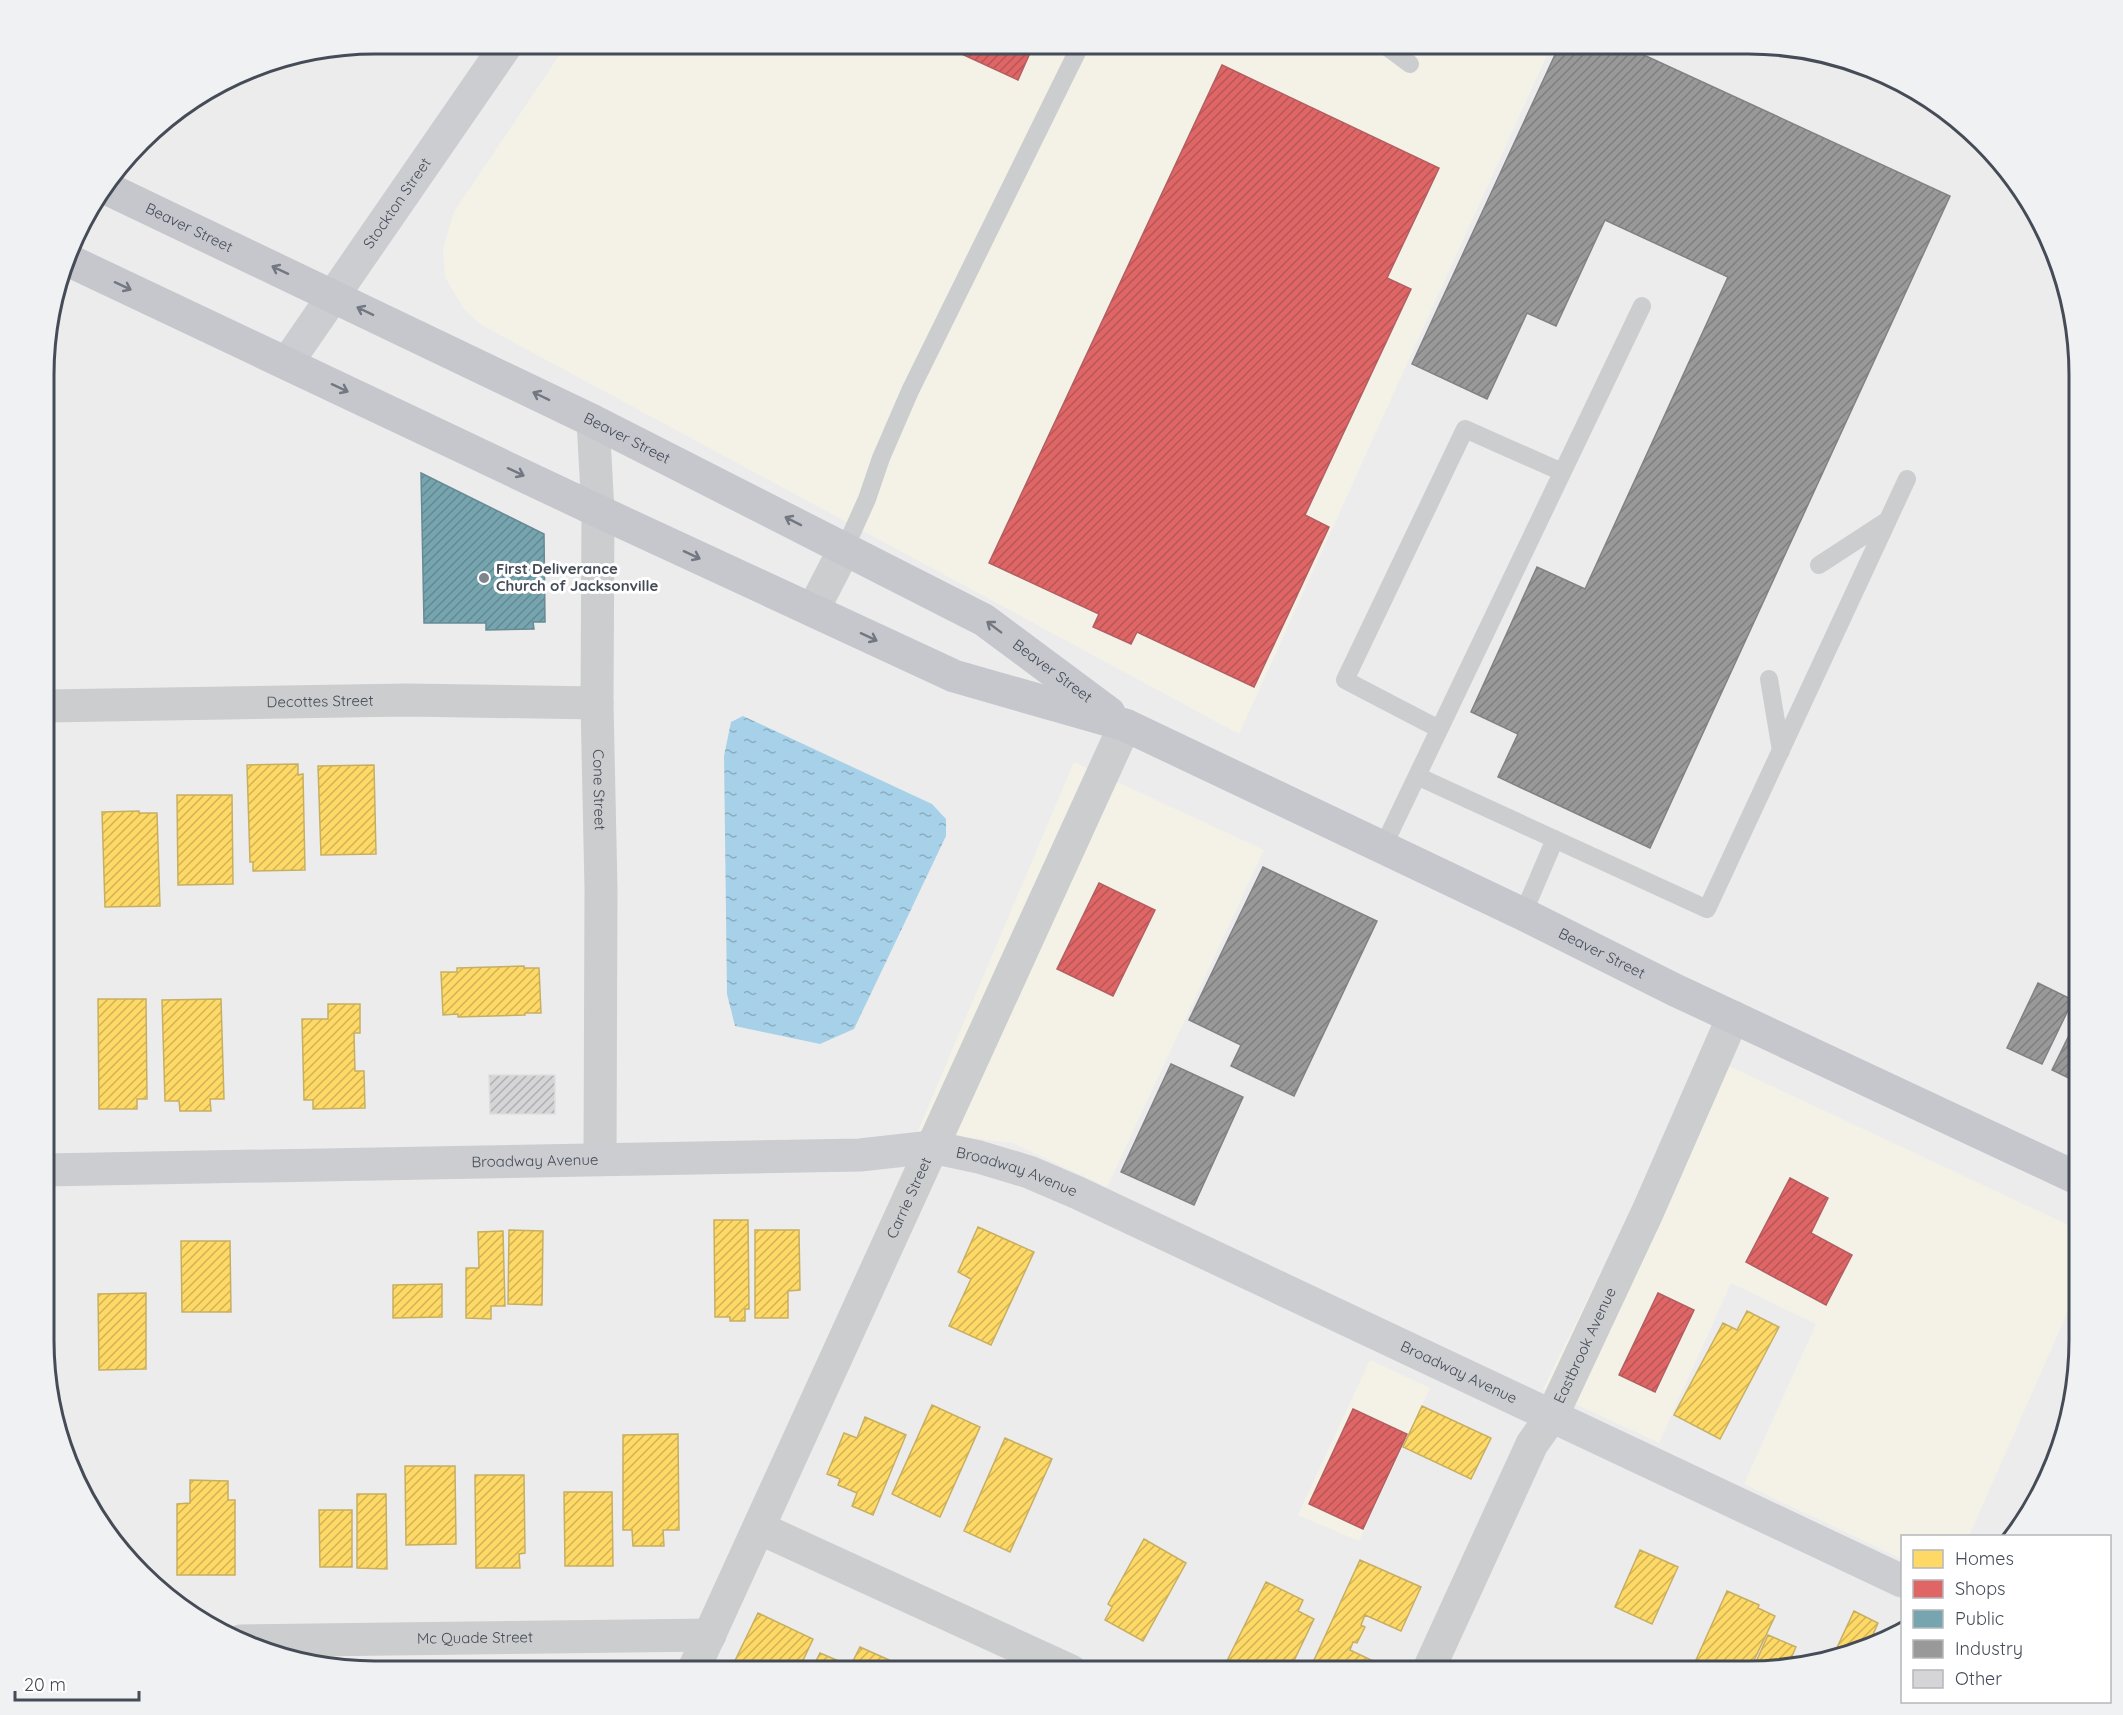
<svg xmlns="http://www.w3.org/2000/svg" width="2123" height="1715" viewBox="0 0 2123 1715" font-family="Quicksand,sans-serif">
<defs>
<pattern id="water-ripples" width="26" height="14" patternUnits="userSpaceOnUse" patternTransform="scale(1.5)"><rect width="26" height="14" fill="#a7d1e8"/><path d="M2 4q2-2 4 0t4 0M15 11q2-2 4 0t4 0" fill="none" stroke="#8aacbf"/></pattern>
<pattern id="homes-hatch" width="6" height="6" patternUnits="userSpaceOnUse" patternTransform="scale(1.5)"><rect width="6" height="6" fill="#ffd966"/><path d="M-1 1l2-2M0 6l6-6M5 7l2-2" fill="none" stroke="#d0b257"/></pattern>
<pattern id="shops-hatch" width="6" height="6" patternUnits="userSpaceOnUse" patternTransform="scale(1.5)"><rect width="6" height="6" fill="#e06666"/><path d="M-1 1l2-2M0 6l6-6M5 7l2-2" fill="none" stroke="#b75657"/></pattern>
<pattern id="public-hatch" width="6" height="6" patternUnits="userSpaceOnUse" patternTransform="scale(1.5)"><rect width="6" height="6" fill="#76a5af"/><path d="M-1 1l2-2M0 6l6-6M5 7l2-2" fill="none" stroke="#638991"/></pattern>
<pattern id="industry-hatch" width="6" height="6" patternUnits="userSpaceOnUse" patternTransform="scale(1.5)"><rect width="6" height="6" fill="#999"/><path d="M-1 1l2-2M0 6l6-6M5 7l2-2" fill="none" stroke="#7f7f80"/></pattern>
<pattern id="building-hatch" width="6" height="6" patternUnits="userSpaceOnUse" patternTransform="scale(1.5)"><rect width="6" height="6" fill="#d5d4d7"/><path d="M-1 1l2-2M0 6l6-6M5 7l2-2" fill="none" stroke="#afaeb1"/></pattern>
</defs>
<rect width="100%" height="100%" fill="#edecec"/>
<path fill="#f4f2e7" d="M567,44H1552L1239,734L480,324L464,309L445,277L443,249L454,212Z
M1074,762L1264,850L1107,1187L1013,1143L918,1131Z
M1703,1054L2079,1230V1286L1969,1536H1902V1559L1744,1484L1816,1324L1731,1283L1659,1443L1543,1389L1628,1217Z
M1370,1360L1430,1388L1359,1541L1298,1515Z"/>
<path fill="url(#water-ripples)" d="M743,716L932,804L946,819V836L854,1029L820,1044L735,1026L727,994L724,756L731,722Z"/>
<path fill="url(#homes-hatch)" stroke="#c7af62" stroke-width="1.5" d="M298,764V775L303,774L305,870L253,871V862H250L247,765Z
M374,765L376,854L321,855L318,766Z
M177,795H232L233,884L178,885Z
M139,811V813H157L160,906L105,907L102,812Z
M524,966V968H539L541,1013H525V1015L458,1017V1014L443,1015L441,972H457V968Z
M98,999H146L147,1099H137V1109H99Z
M221,999L224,1099H210L211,1111H180L179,1101H165L162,1000Z
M328,1004H360V1033H354L355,1071H364L365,1108L313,1109V1100H304L302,1019H328Z
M714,1220H748L749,1309H745V1321H730V1317H715Z
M978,1227L1034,1252L991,1345L949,1326L971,1279L958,1272Z
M509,1230L543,1231L542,1305L508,1304Z
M755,1230H799L800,1290L788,1291V1318H755Z
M503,1231L505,1306H491V1319L466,1318V1268H479L478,1232Z
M181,1241H230L231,1312H182Z
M442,1284V1317L393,1318V1285Z
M146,1293V1369L99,1370L98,1294Z
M1747,1311L1779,1327L1720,1439L1674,1415L1723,1323L1737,1330Z
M932,1405L980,1427L940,1517L892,1494Z
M1422,1406L1491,1438L1471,1479L1403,1447Z
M865,1417L906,1435L873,1515L852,1506L857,1493L838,1485L840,1479L827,1474L844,1433L857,1438Z
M678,1434L679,1530H663L664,1546H633L632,1530H623V1435Z
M1005,1438L1052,1459L1010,1552L964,1531Z
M405,1466H455L456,1544L406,1545Z
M475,1475H524L525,1553L519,1554L520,1568H476Z
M190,1480L228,1481V1500H235V1575H177V1504L190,1503Z
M564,1492H612L613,1566H565Z
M357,1494H386L387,1569L357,1568Z
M319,1510H352V1567H320Z
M1144,1539L1186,1563L1143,1641L1105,1620L1112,1607L1108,1604Z
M1640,1550L1678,1567L1652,1624L1615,1607Z
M1360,1560L1421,1587L1401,1631L1365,1615L1361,1625L1365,1627L1357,1643L1353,1642L1350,1650L1386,1667L1384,1671H1309Z
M1266,1582L1303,1600L1298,1611L1314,1619L1289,1671H1222Z
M1727,1591L1759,1605L1758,1608L1775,1616L1749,1671H1691Z
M1854,1611L1878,1623L1872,1637L1882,1642L1875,1646L1834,1654Z
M758,1613L813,1639L798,1671H730Z
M1768,1635L1796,1647L1789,1663L1752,1671Z
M860,1647L889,1660L884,1671H848Z
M820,1653L848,1665L845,1671H811Z"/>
<path fill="url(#shops-hatch)" stroke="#b25e62" stroke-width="1.5" d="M940,44H1034L1018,80Z
M1222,65L1439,168L1387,278L1411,289L1305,515L1329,527L1254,687L1137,632L1131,644L1093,627L1099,614L989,563Z
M1099,883L1155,910L1113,996L1057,969Z
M1790,1178L1828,1198L1811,1233L1852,1255L1826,1305L1746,1262Z
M1658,1293L1694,1310L1655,1392L1619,1375Z
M1353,1409L1407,1434L1363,1529L1309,1504Z"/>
<path fill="url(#public-hatch)" stroke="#678a95" stroke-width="1.5" d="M421,473L544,534L545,622H533L534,629L486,630V623H424Z"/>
<path fill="url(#industry-hatch)" stroke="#808286" stroke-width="1.5" d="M1560,44H1620L1950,196L1650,848L1498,777L1518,734L1471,712L1537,567L1585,589L1728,277L1605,220L1556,326L1527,313L1487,399L1412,364Z
M1263,867L1377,921L1294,1096L1231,1066L1241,1045L1189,1020Z
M2038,983L2073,1000L2042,1064L2007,1048Z
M2079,1015V1083L2052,1070Z
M1171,1064L1243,1097L1194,1205L1121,1172Z"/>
<path fill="url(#building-hatch)" stroke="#dededf" stroke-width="1.5" d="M489,1075H555V1114H490Z"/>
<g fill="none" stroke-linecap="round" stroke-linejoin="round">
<path stroke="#cbcdcf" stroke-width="18" d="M1383,44L1410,64
M845,548L867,499L881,458L910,391L1081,44
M1819,565L1888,520
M1769,679L1781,751
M1439,729L1345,680L1465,429L1562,472
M1417,776L1707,909L1907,479
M1382,849L1642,306
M1523,914L1555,839"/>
<g stroke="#cbcdcf" stroke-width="33">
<path id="s1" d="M593,421L598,511L597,703L601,889L600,1159"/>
<path d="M813,610L845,548"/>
<path id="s2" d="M46,706L407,700L597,703"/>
<path d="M759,1528L1071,1671"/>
<path id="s3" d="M241,1641L710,1635"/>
<path id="s4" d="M693,1671L1125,725"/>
<path id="s5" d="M1428,1671L1532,1444L1552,1416L1648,1211L1733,1017"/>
</g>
<g stroke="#cbcdd1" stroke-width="33">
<path id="s6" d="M287,363L507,44"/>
<path id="s7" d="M45,1170L860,1155L932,1147L979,1157L1029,1172L1078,1193L1902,1581"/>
</g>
<g stroke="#c5c7cd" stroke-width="33">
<path id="s8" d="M106,188L593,421L984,620L1109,713"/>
<path id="s9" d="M70,261L598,511L954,676L1125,725L1523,914L1675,990L2079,1179"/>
</g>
</g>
<defs><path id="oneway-shaft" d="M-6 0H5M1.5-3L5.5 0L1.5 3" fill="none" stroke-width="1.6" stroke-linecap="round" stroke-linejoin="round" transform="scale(1.5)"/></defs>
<g stroke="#727781">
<use href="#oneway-shaft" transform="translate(280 270) rotate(-155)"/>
<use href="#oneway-shaft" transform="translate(123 286) rotate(25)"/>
<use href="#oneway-shaft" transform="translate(365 311) rotate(-154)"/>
<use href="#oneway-shaft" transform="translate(340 388) rotate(25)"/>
<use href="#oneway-shaft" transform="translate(541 396) rotate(-154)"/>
<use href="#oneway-shaft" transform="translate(516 472) rotate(25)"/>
<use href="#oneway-shaft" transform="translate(793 521) rotate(-153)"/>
<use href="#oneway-shaft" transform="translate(692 555) rotate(25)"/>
<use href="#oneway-shaft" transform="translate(994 627) rotate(-143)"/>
<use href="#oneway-shaft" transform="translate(869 637) rotate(25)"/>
</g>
<circle fill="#80848c" stroke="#fff" stroke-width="2" cx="484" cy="578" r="6"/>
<g text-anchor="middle" stroke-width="6" stroke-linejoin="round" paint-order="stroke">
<g font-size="15" fill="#454c58" stroke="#fff">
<text dy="5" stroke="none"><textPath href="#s6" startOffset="194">Stockton Street</textPath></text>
<text dy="5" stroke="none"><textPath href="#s8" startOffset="92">Beaver Street</textPath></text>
<text dy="5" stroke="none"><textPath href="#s8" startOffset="578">Beaver Street</textPath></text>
<text dy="5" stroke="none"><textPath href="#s8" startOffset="1064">Beaver Street</textPath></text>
<text dy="5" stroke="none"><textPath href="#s2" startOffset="274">Decottes Street</textPath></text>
<text dy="5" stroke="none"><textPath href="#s1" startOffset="369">Cone Street</textPath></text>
<text dy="5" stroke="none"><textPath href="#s9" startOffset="1683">Beaver Street</textPath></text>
<text dy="5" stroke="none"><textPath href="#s7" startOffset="490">Broadway Avenue</textPath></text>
<text dy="5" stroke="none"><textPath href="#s7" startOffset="976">Broadway Avenue</textPath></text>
<text dy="5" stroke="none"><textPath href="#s4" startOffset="520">Carrie Street</textPath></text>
<text dy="5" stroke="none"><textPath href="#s5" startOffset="362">Eastbrook Avenue</textPath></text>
<text dy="5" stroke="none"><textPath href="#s7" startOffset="1462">Broadway Avenue</textPath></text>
<text dy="5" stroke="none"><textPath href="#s3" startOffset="234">Mc Quade Street</textPath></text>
</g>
<g font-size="15" font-weight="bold" fill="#454c58" stroke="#fff" text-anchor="start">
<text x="496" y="574">First Deliverance<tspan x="496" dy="17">Church of Jacksonville</tspan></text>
</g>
</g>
<path d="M0 0H2123V1715H0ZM375 54H1748A321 321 0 0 1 2069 375V1340A321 321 0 0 1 1748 1661H375A321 321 0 0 1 54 1340V375A321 321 0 0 1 375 54Z" fill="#f0f1f2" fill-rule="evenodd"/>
<path fill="none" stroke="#454c58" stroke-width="3" d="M375 54H1748A321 321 0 0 1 2069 375V1340A321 321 0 0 1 1748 1661H375A321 321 0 0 1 54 1340V375A321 321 0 0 1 375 54Z"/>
<rect x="1901" y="1535" width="210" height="168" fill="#ffffff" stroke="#b5b7bc" stroke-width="1.5"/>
<rect x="1913" y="1550" width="30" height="18" fill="#ffd966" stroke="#b5b7bc" stroke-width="1.5"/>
<text x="1955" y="1565" font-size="18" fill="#454c58">Homes</text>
<rect x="1913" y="1580" width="30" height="18" fill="#e06666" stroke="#b5b7bc" stroke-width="1.5"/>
<text x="1955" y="1595" font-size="18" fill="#454c58">Shops</text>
<rect x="1913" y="1610" width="30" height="18" fill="#76a5af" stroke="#b5b7bc" stroke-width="1.5"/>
<text x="1955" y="1625" font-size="18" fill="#454c58">Public</text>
<rect x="1913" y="1640" width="30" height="18" fill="#999999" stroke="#b5b7bc" stroke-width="1.5"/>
<text x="1955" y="1655" font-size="18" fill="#454c58">Industry</text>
<rect x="1913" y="1670" width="30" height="18" fill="#d5d4d7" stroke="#b5b7bc" stroke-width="1.5"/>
<text x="1955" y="1685" font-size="18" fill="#454c58">Other</text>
<path d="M15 1691v9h124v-9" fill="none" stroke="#454c58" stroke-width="3"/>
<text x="24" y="1691" font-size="18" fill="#454c58" stroke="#ffffff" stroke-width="4.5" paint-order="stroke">20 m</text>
</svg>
